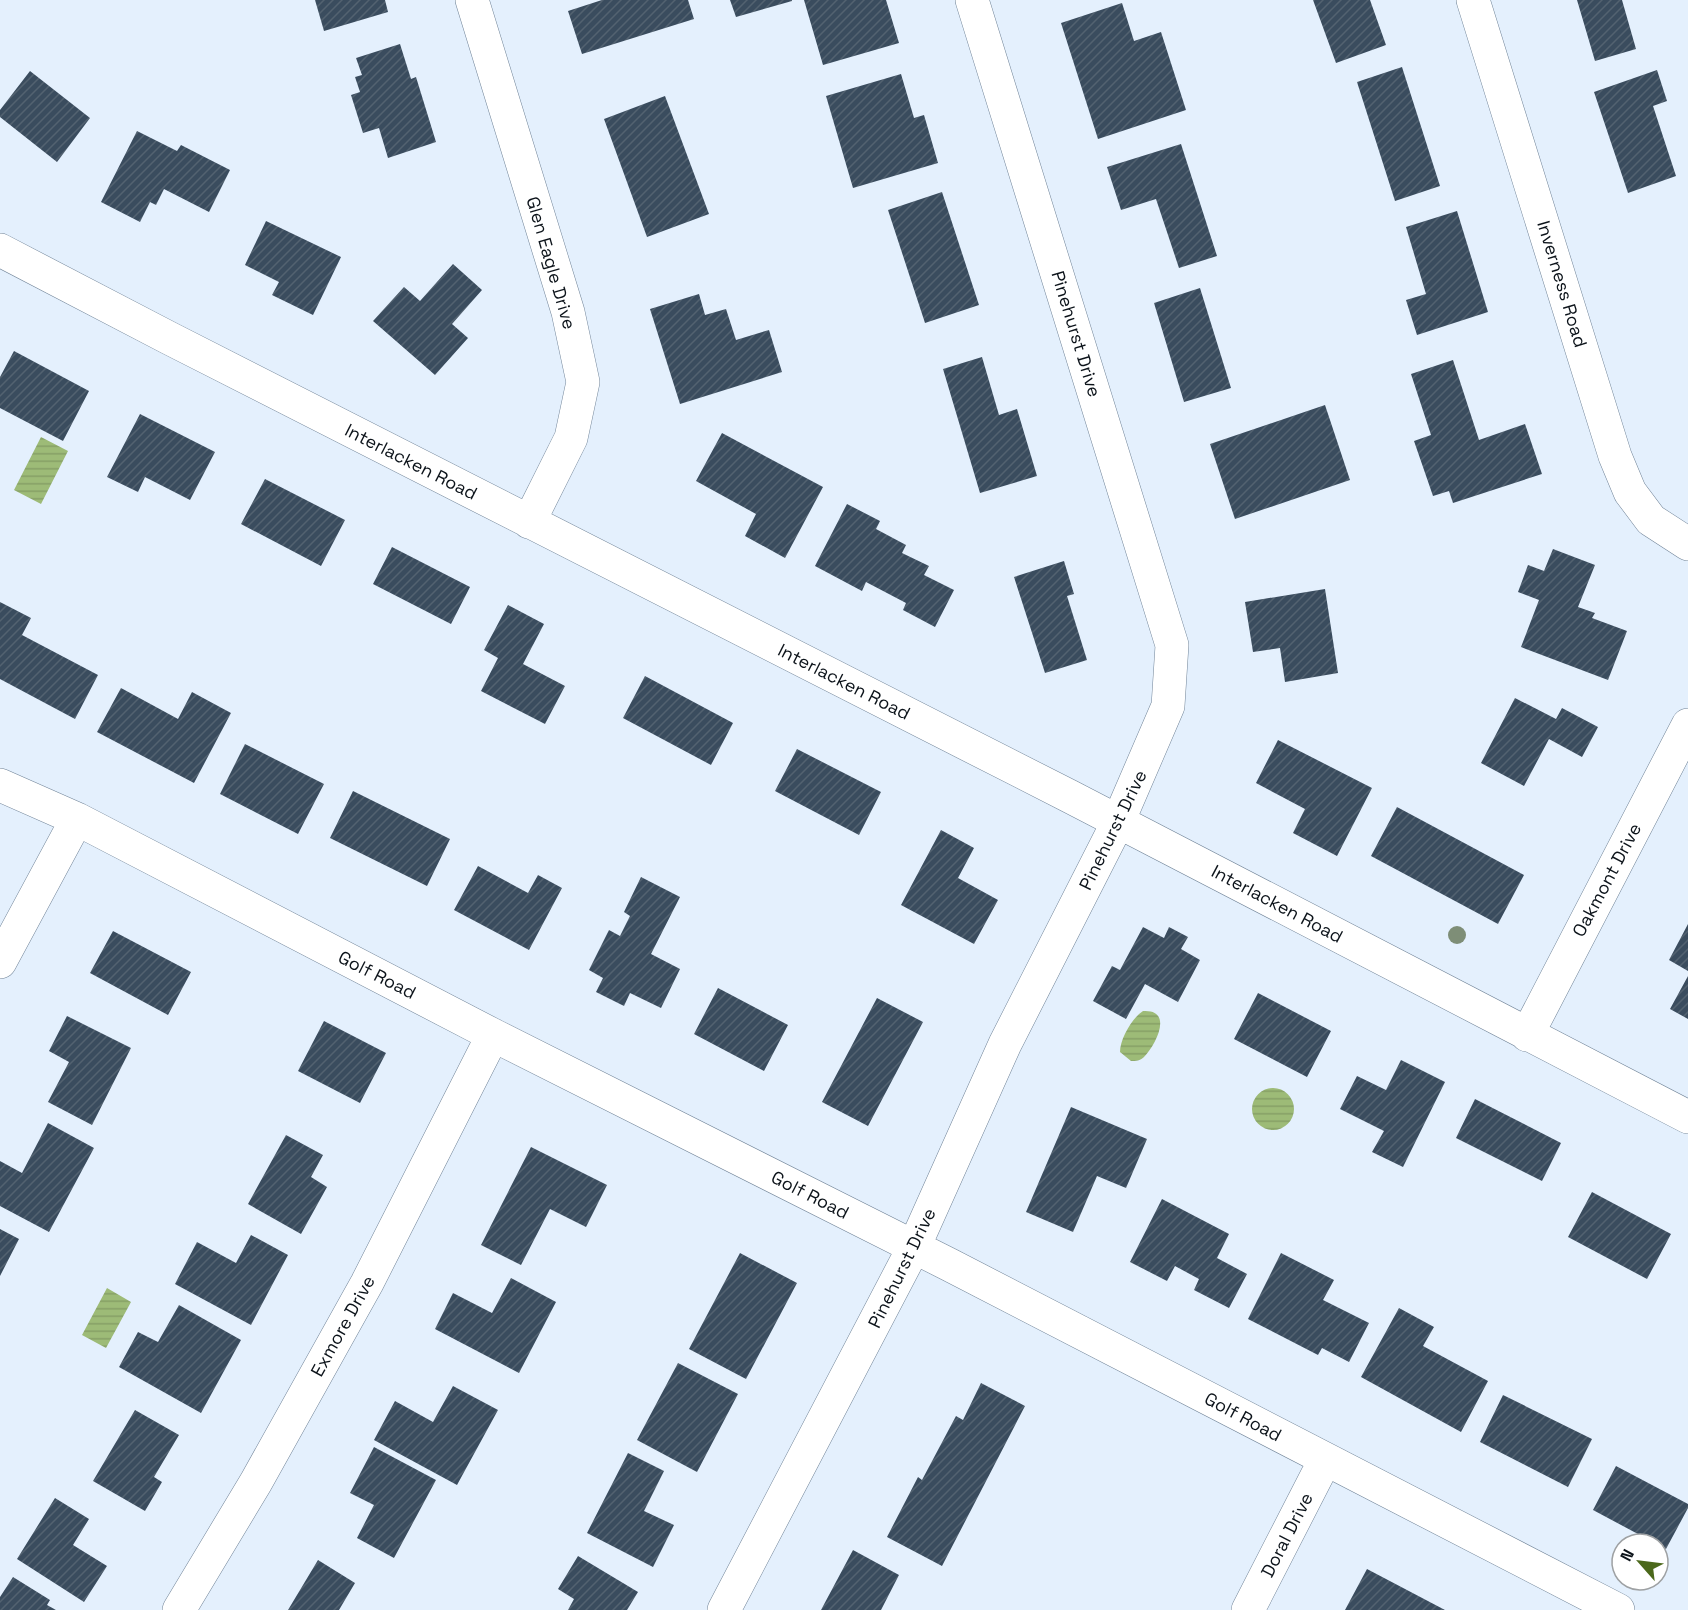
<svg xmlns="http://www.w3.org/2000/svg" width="1688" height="1610" viewBox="0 0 1688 1610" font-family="'Space Grotesk',sans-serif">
<defs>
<pattern id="water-rules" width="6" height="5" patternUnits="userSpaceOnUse" patternTransform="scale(1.5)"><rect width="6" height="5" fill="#9dbb77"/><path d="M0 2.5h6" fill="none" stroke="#86a066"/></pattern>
<pattern id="building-hatch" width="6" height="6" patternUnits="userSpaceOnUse" patternTransform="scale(1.5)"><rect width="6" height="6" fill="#3a4c5e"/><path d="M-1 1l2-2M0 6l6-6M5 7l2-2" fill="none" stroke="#536270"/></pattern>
</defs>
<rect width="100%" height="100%" fill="#e4f0fd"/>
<path fill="url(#water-rules)" d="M41,437L68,451L41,504L14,490Z
M1143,1011C1174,1009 1156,1045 1144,1057C1140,1061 1136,1061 1131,1061L1120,1052C1120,1039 1132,1018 1143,1011Z
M1252 1109a21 21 0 1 1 42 0a21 21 0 1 1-42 0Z
M107,1288L131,1302L106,1348L82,1335Z"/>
<path fill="url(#building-hatch)" d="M315,0H385L388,12L324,31Z
M602,0H688L694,19L582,54L568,11Z
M730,0H792V1L736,17Z
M804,0H886L899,43L823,65Z
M1313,0H1370L1386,45L1336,63Z
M1577,0H1622L1636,49L1595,61Z
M1122,3L1134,41L1161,32L1186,110L1098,139L1061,23Z
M400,44L411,79L416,77L436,142L388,158L379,128L363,133L351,95L360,92L355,77L362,75L356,58Z
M1402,67L1440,186L1395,201L1357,82Z
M1657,70L1667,101L1653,106L1676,176L1628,193L1594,92Z
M30,71L90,118L57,162L0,117V110Z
M901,74L914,118L924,115L938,163L853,188L826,96Z
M665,96L709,214L647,237L604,119Z
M137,131L177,151L181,145L230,170L209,212L164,189L156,205L150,202L140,222L101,202Z
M1181,144L1217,256L1179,268L1156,199L1121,210L1107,167Z
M942,192L979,305L925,323L888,210Z
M1457,211L1488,312L1417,335L1406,300L1426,294L1406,227Z
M266,221L341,257L313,315L272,295L279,282L245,265Z
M453,264L482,290L452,324L468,338L435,375L373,321L404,287L420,301Z
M1200,288L1231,388L1184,402L1154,303Z
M699,294L705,315L726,309L736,340L769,330L782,372L680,404L650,309Z
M14,351L89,391L63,441L0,408V377Z
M982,357L999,415L1017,409L1037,476L980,493L943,369Z
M1453,360L1479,440L1525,424L1542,474L1453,503L1449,491L1433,496L1414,441L1431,435L1411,374Z
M1325,405L1350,480L1235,519L1210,444Z
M140,414L215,452L190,500L145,477L138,492L107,477Z
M722,433L823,487L785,558L745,536L756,514L696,481Z
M265,479L345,520L321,566L241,524Z
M847,504L880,521L876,529L906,545L902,553L929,566L924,575L954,590L935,627L903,610L906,603L866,582L862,591L815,566Z
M392,547L470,587L451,624L373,584Z
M1553,549L1595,565L1578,607L1595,613L1592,618L1627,631L1608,680L1521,647L1539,600L1518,592L1528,565L1544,571Z
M1064,561L1074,594L1067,596L1087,660L1045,673L1014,577Z
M1325,589L1338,673L1285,682L1280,648L1253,652L1245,602Z
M0,602L31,618L22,635L98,675L75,719L0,679Z
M508,605L544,624L523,664L565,686L545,724L481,691L498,658L484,650Z
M645,676L733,723L711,765L623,718Z
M121,688L178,719L192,692L231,713L194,783L97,732Z
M1515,698L1556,719L1562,708L1598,727L1582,757L1549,739L1524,786L1481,763Z
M1278,740L1372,788L1337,856L1293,833L1305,809L1256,783Z
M245,744L324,784L298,834L220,794Z
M797,749L881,792L859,835L775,791Z
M353,791L450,839L427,886L330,838Z
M1397,807L1524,875L1498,924L1371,856Z
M941,830L974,848L958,878L998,900L974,944L901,905Z
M478,866L528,893L538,875L562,888L529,950L454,910Z
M641,877L680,897L651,954L680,969L661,1008L630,993L624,1006L596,992L603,978L589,970L609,930L620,936L630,916L624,912Z
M1688,924V971L1669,960Z
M1143,927L1164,938L1169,927L1188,937L1181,949L1200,960L1178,1002L1145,984L1126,1019L1093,1001L1112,966L1120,970Z
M113,931L191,972L168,1015L90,973Z
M1688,976V1019L1670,1009Z
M718,988L788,1025L764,1071L694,1034Z
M1258,993L1331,1031L1307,1077L1234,1039Z
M877,998L923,1022L868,1126L822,1102Z
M67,1016L131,1048L92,1125L48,1102L69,1062L49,1051Z
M324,1021L386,1053L360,1103L298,1071Z
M1401,1060L1445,1082L1403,1167L1372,1152L1384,1131L1340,1109L1357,1076L1386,1090Z
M1475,1099L1561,1143L1542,1181L1456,1138Z
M1071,1107L1147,1139L1126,1188L1097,1176L1073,1232L1026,1212Z
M48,1123L94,1148L49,1232L0,1206V1161L22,1173Z
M286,1135L323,1155L311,1177L327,1187L301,1234L248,1204Z
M531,1147L607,1185L586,1227L550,1209L521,1265L481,1245Z
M1592,1192L1671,1234L1647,1279L1568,1237Z
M1162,1199L1229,1234L1217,1258L1247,1274L1229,1308L1194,1290L1199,1279L1175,1266L1167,1281L1130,1262Z
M0,1229L19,1239L0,1276Z
M251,1235L288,1255L251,1325L175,1284L197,1242L236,1263Z
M740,1253L797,1283L746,1379L689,1349Z
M1281,1253L1334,1280L1323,1300L1369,1323L1349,1362L1322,1348L1318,1355L1248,1319Z
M511,1278L556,1302L519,1373L435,1329L453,1293L492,1313Z
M179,1305L241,1340L201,1413L119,1367L138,1332L158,1342Z
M1399,1308L1434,1327L1423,1346L1488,1381L1461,1432L1361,1377Z
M678,1363L738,1394L697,1472L637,1440Z
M981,1383L1025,1406L942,1566L887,1537L918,1477L922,1480L956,1416L963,1420Z
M453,1386L498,1410L457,1485L374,1440L395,1401L433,1422Z
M1503,1395L1592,1439L1568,1487L1480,1442Z
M135,1410L179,1435L154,1477L162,1482L145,1511L93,1481Z
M374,1447L436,1480L394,1558L357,1538L374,1505L350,1493Z
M628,1453L664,1471L644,1511L674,1525L653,1567L587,1533Z
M1616,1466L1688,1504V1508L1666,1549L1593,1510Z
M55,1498L89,1519L73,1545L107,1566L84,1602L17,1559Z
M853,1550L899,1575L881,1610H821Z
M578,1556L638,1592L627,1610H568L574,1599L558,1589Z
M318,1560L355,1583L339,1610H288Z
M1367,1569L1445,1610H1345Z
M13,1577L50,1600L47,1605L56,1610H0V1597Z"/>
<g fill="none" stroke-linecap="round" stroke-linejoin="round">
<g stroke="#718498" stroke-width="34">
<path id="minor" d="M472,0L568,312L583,382L571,438L529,522
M1473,0L1615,456L1630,492L1651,520L1688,544
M0,250L169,338L1071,797L1688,1117
M0,785L77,819L493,1035L950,1265L1618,1610
M0,962L77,819
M1527,1035L1688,725
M179,1610L256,1482L367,1283L493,1035
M724,1610L914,1247L1005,1044L1118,822L1168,706L1172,645L972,0
M1248,1610L1325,1460"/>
</g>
<use href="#minor" stroke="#fff" stroke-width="33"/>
</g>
<circle fill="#7e8e77" cx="1457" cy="935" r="9"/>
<g text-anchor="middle" stroke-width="6" stroke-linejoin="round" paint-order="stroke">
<g font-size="18" fill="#0c131a" stroke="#fff">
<text transform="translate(551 263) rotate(74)" y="6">Glen Eagle Drive</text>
<text transform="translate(1562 284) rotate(73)" y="6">Inverness Road</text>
<text transform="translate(1076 334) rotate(73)" y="6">Pinehurst Drive</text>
<text transform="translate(411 462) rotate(27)" y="6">Interlacken Road</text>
<text transform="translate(844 682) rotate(27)" y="6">Interlacken Road</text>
<text transform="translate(1113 830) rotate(-64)" y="6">Pinehurst Drive</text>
<text transform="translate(1607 880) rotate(-62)" y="6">Oakmont Drive</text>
<text transform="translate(1277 904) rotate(28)" y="6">Interlacken Road</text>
<text transform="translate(377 975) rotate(27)" y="6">Golf Road</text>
<text transform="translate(810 1195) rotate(27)" y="6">Golf Road</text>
<text transform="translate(902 1268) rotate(-64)" y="6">Pinehurst Drive</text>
<text transform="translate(343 1326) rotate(-61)" y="6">Exmore Drive</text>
<text transform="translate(1243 1417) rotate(28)" y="6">Golf Road</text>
<text transform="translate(1287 1535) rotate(-63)" y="6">Doral Drive</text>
</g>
</g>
<g transform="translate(1640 1562) rotate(298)"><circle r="28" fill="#ffffff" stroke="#9ea1a3" stroke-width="1.5"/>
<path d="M0-4.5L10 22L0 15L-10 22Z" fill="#4b681b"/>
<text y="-9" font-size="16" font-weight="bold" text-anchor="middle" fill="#0c131a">N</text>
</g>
</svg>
